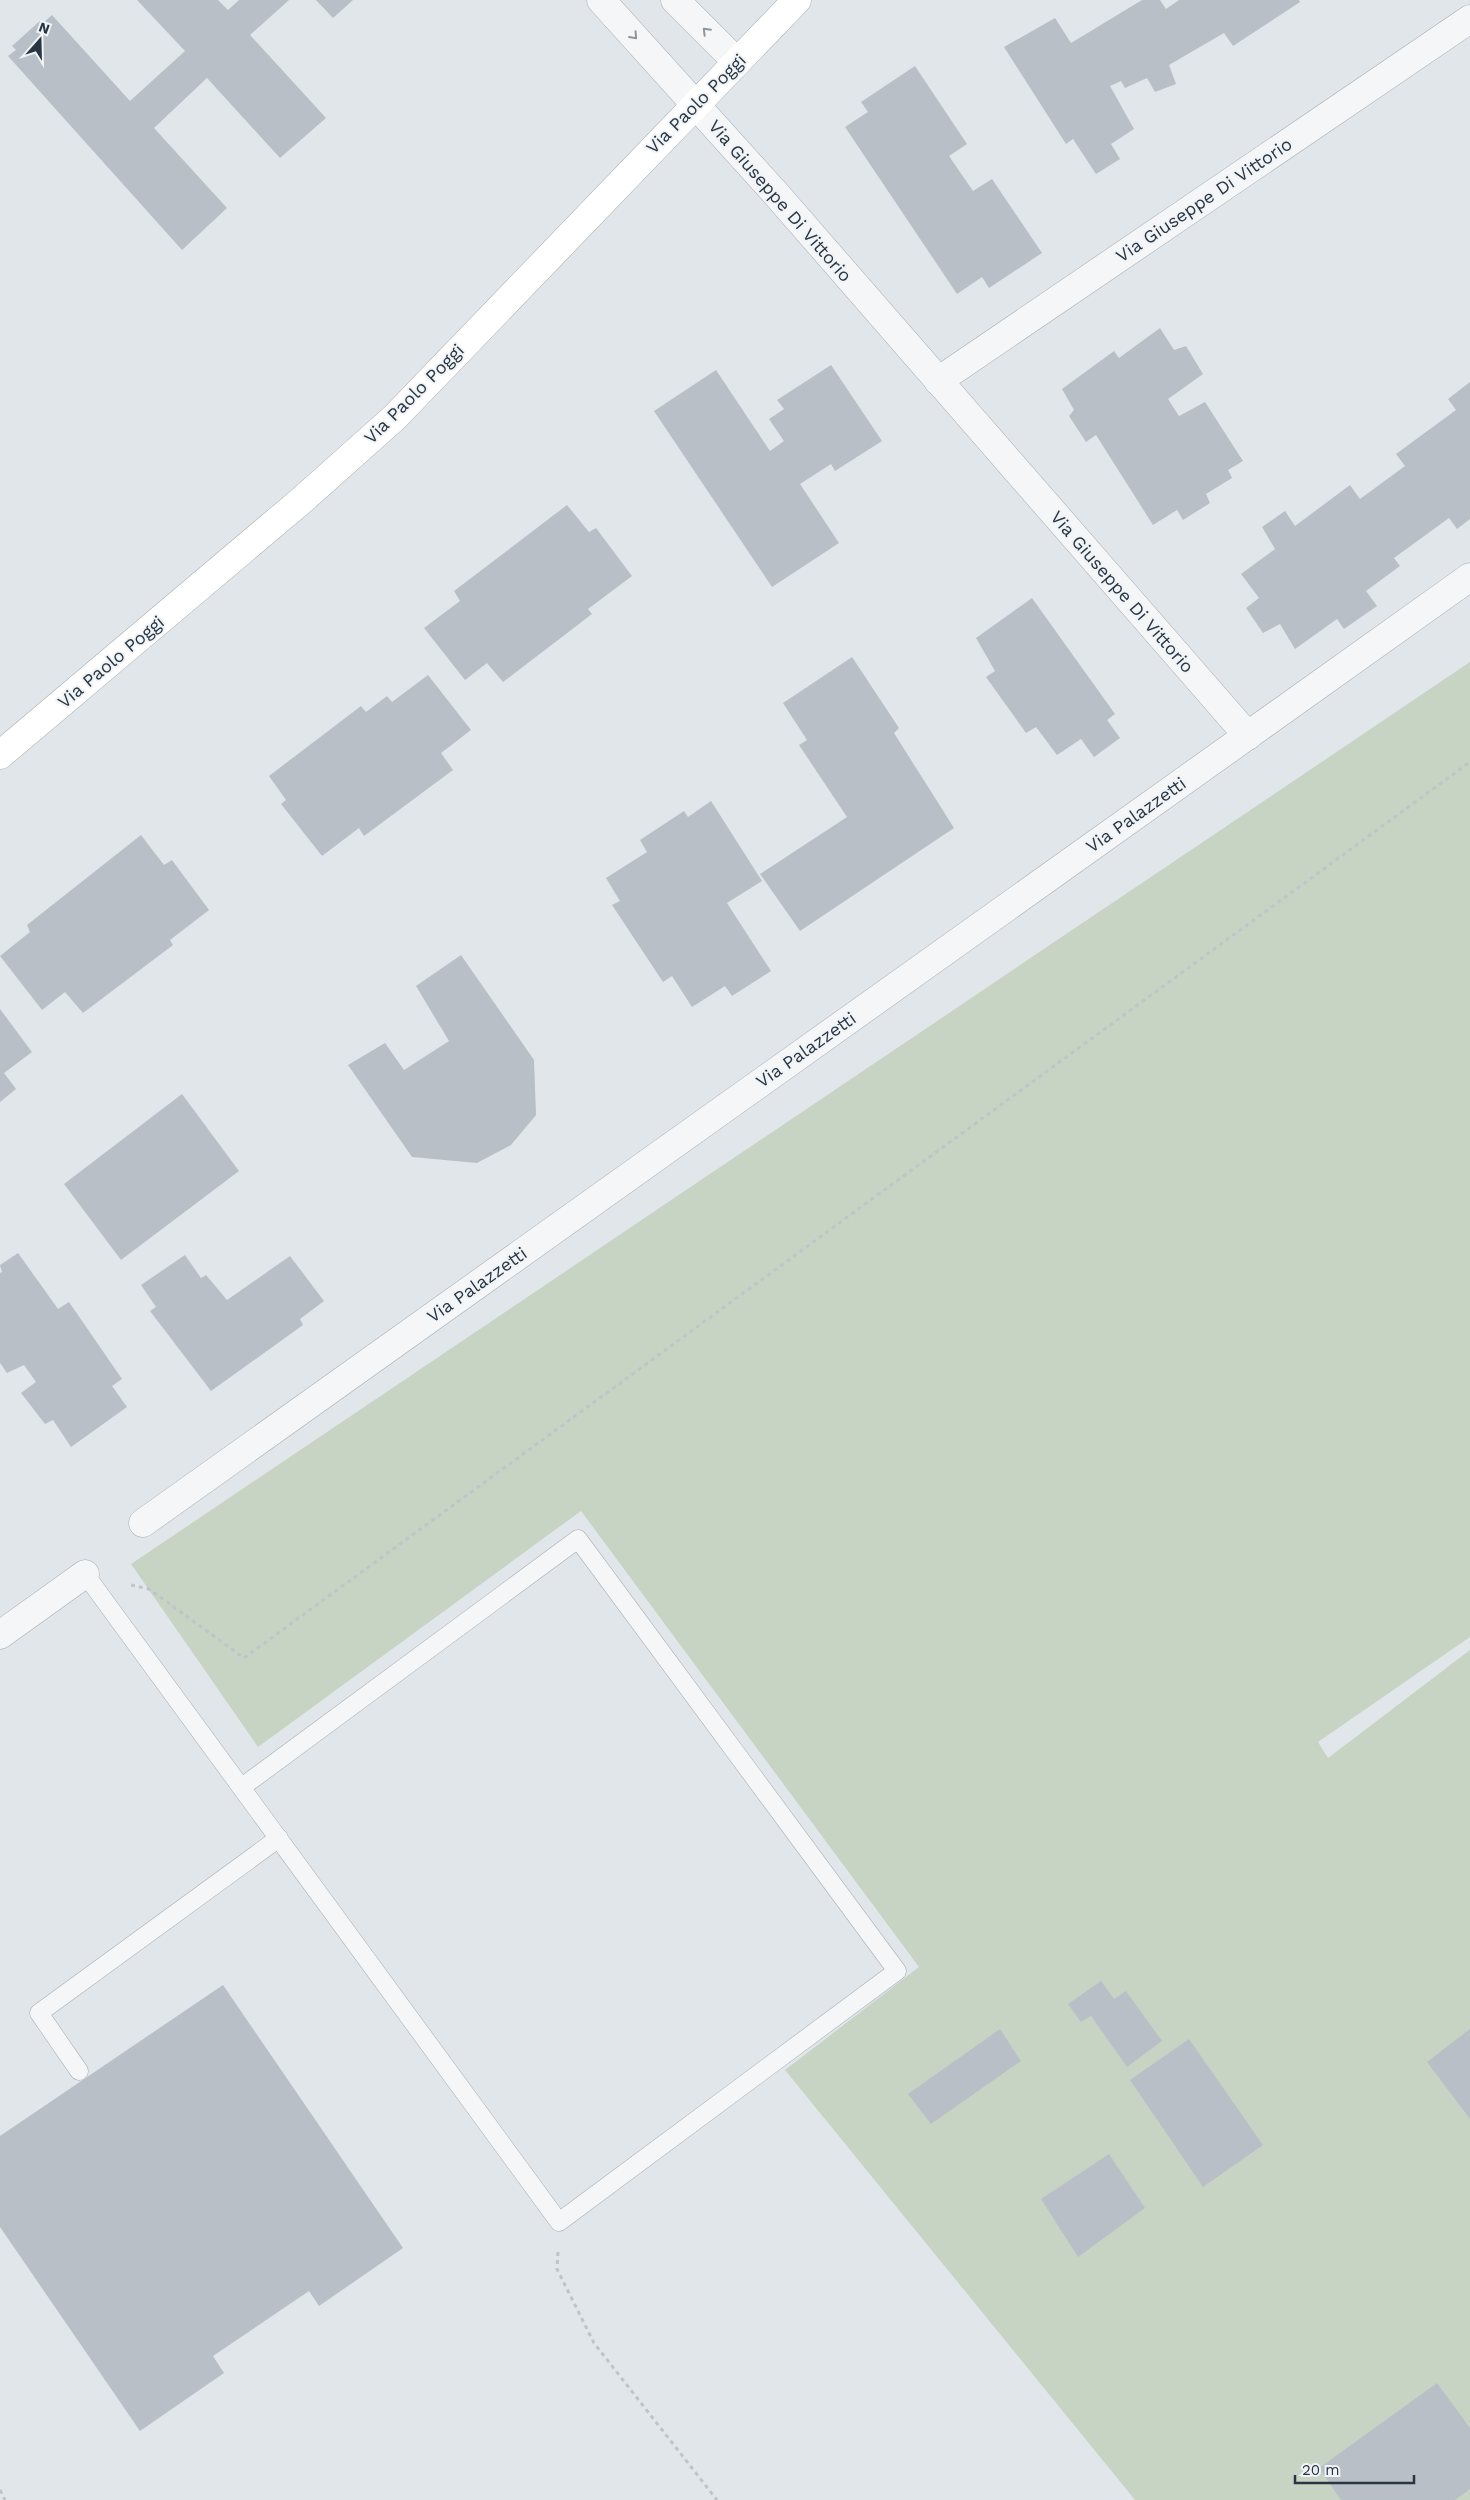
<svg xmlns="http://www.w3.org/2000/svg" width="1470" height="2500" viewBox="0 0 1470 2500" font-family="'Work Sans',sans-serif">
<rect width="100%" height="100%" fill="#e1e6ea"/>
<path fill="#c8d4c3" d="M1470,662V1637L1318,1742L1328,1758L1470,1650V2500H1135L785,2070L919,1967L581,1511L258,1747L131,1564Z"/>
<path fill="#b9bfc7" d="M137,0H218L228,10L239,0H289L250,35L326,118L280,158L207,78L154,128L227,208L182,250L8,56L16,50L12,46L41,20L43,23L52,15L130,101L185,51Z
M316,0H353L333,18Z
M1142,0H1160L1166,9L1179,0H1299L1300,2L1233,46L1224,33L1169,65L1176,84L1155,92L1147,78L1125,88L1121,81L1110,86L1134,129L1111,144L1120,159L1096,174L1073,139L1066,144L1004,47L1055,18L1071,43Z
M915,66L967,144L949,156L973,191L992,179L1042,253L989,288L982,277L957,294L845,127L868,112L861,102Z
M1160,328L1174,350L1186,346L1203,374L1168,399L1179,416L1205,402L1243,461L1228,470L1232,478L1206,494L1210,503L1183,520L1177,510L1153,525L1096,435L1086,442L1069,416L1074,410L1062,389L1114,351L1119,358Z
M831,365L882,441L835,471L831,464L800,484L839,543L772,587L654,411L716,370L770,451L784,441L769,419L784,409L777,400Z
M1470,382V519L1457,529L1449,518L1394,558L1400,566L1366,591L1377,606L1344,629L1337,619L1295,649L1280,624L1263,633L1246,608L1259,598L1241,574L1275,549L1262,527L1285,511L1295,526L1350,485L1360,499L1405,466L1396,454L1456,410L1448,399Z
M567,505L589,532L596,528L632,576L588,609L592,614L503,682L487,663L465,680L424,628L460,601L454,591Z
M1032,598L1115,714L1107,720L1120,738L1094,757L1081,739L1057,755L1036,727L1026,733L986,677L995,671L976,638Z
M852,657L899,728L894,733L954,828L800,931L760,874L847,817L799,745L807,740L783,703Z
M428,675L471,730L441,753L453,770L364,836L359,828L322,856L281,804L286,800L269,776L361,706L366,712L387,696L392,702Z
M711,801L762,881L727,903L771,971L732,996L725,986L692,1007L672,976L663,982L612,905L620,901L606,878L647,852L640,840L684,811L688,817Z
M141,835L164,865L172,860L209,910L170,940L173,945L83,1013L65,992L42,1010L0,956L30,932L27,925Z
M461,955L534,1060L536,1115L511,1145L477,1163L412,1157L348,1065L385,1043L404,1070L449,1041L416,986Z
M0,1009L32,1052L4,1073L16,1089L0,1102Z
M182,1094L239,1171L121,1260L64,1184Z
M18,1253L58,1309L69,1302L122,1379L112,1386L127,1407L71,1447L53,1420L45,1424L21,1393L36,1382L24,1365L7,1373L0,1363V1273L2,1272L0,1265Z
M185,1255L201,1278L206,1275L227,1300L290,1256L324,1301L300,1319L303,1325L211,1391L150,1311L156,1307L141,1285Z
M1101,1981L1114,1999L1126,1991L1162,2041L1127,2067L1091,2016L1081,2022L1068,2004Z
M223,1985L403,2248L319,2306L309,2291L213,2356L224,2373L140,2431L0,2227V2136Z
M1000,2029L1021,2061L931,2124L908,2094Z
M1470,2029V2119L1427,2062Z
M1189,2039L1263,2145L1203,2187L1130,2080Z
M1109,2154L1145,2208L1078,2257L1041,2199Z
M1437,2383L1470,2428V2489L1455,2500H1341L1319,2468Z"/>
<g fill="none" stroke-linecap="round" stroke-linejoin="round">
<g stroke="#a6adb4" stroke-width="19">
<path id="lane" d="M85,1574L559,2222L897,1971L578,1539L242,1787
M79,2071L39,2013L279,1838"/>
</g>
<g stroke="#a6adb4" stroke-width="29">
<path id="street" d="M601,0L777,195L1248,736
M675,0L737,62
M938,381L1470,19
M143,1523L1470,577
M0,1635L85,1574"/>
</g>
<g stroke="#a6adb4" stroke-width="29">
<path id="secondary" d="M0,755L302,500L395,417L797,0"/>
</g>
<path stroke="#bfc4c9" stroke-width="3" stroke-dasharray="4 4" stroke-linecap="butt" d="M131,1585L149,1589L244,1658L1470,762
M558,2252L557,2269L594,2343L717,2500
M0,2490L5,2500"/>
<use href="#lane" stroke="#f4f6f8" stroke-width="18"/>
<use href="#street" stroke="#f4f6f8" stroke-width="28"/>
<use href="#secondary" stroke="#fff" stroke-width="28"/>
</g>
<defs><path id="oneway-chevron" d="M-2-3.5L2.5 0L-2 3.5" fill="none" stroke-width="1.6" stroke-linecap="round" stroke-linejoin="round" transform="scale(1.25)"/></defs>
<g stroke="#8e969d">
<use href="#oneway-chevron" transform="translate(706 31) rotate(-135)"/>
<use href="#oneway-chevron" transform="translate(634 36) rotate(48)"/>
</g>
<g text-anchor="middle" stroke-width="4" stroke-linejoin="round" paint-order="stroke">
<g font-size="18" fill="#293542" stroke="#f1f4f7">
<text transform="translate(696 104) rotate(-45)" y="6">Via Paolo Poggi</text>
<text transform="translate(1204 200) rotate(-34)" y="6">Via Giuseppe Di Vittorio</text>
<text transform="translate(780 201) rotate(49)" y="6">Via Giuseppe Di Vittorio</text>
<text transform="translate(414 394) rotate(-45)" y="6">Via Paolo Poggi</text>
<text transform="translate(1122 592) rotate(49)" y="6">Via Giuseppe Di Vittorio</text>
<text transform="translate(111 662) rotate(-40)" y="6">Via Paolo Poggi</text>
<text transform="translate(1136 815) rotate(-35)" y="6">Via Palazzetti</text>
<text transform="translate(806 1050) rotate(-35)" y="6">Via Palazzetti</text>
<text transform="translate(477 1285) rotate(-35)" y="6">Via Palazzetti</text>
</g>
</g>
<g transform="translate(40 40) rotate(20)" stroke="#f1f4f7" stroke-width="4" paint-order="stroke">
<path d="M0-4L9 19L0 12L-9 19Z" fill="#293542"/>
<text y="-8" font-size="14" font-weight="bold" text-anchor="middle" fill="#293542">N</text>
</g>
<path d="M1295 2475v8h119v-8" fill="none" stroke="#293542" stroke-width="2.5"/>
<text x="1302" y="2475" font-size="15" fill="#293542" stroke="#f1f4f7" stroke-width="4" paint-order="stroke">20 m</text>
</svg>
